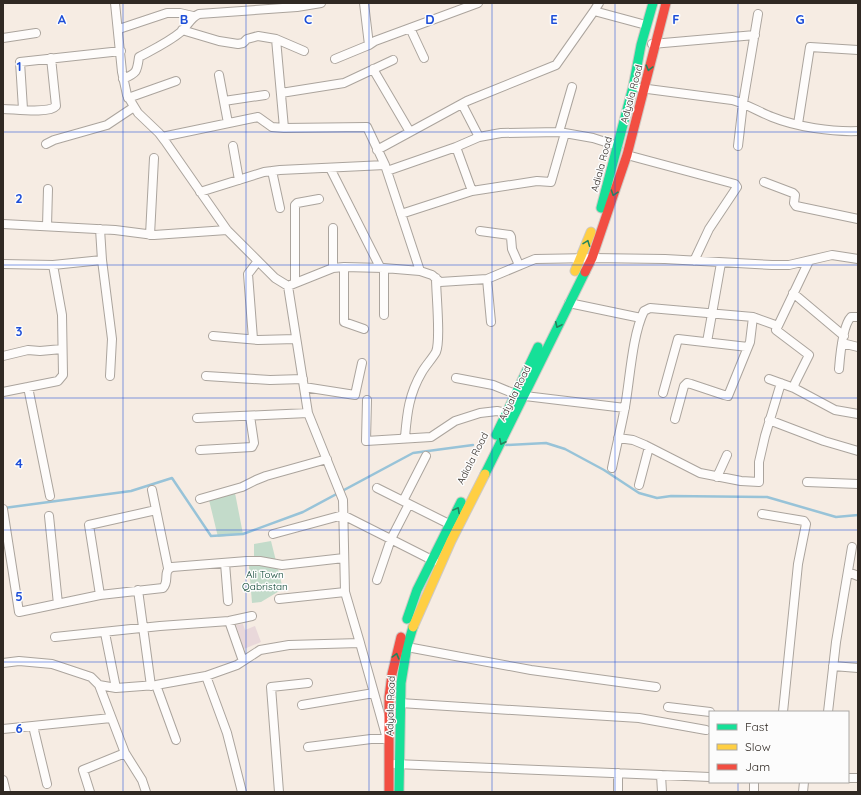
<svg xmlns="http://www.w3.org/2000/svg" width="861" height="795" viewBox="0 0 861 795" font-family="Quicksand,sans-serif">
<rect width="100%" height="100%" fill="#f6ece3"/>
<path fill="#c3dbca" d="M235,493L243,534L218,537L209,500Z
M271,541L282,585L281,590L261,602L252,603L249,566L254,559V544Z"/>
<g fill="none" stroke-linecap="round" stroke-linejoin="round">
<path stroke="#98c3d8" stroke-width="2.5" d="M506,445L546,443L565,449L604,470L639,493L657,498L671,496L767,497L836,517L858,515
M4,508L131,491L172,478L211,536L243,534L303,512L413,453L473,445"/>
</g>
<path fill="#e9d8da" d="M243,624L245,630L255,626L261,642L244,649L236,625Z"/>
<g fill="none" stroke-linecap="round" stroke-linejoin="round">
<g stroke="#aba49d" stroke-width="10">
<path id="street" d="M115,3L122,72L127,95L138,113L159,133L165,141L227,230L275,278L288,286
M364,3L369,45L375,41L478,3
M594,11L599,3
M410,28L424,58
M119,29L167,13H180L193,16
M182,30L219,41L238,44L243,43L247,39L258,36L276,39L304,51
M3,38L36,33
M276,39L284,128L367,127L385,165L420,271
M652,44L755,35
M335,59L369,45
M373,69L410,132
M219,75L228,123
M123,79C137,73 137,72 139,57C154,49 169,42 182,31C188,25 191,17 199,14L297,7L321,3
M640,88L732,100C747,104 759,112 772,117C797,127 832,132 858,131
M281,93L344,83L393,60
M128,98L176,81
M224,101L265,95
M462,104L479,137L501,133L559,132L593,138L618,146
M3,109C14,109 49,114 56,106L51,58
M23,109L20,62L121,51
M798,124L810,47L858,50
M559,132L572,87
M162,137L258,117L272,127L284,128
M46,144L54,140L107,125L134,107
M233,146L239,180
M738,146L743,103L758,14
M377,150L467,101L556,65L594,11L646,25
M627,155L735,184L737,187L709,229L694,261
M330,168L380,267
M272,171L280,208
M387,171L456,147
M764,182L793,193L795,195L794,203L796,206L858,219
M472,191L456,147L479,137
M200,192L264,172L280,170L385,165
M401,214L472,191L537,181L551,182L565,133
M3,224L115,230L154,235L227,230
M47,226L48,189
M333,228V268
M100,229L102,260L112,339L110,376
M480,231L510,235L511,237L512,249L519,265
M150,235L154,158
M809,261L776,330L809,355L795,383L794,388L835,410L858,414
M3,264L53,265L102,260
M344,267V322L364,329
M384,268V315
M487,279L491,322
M295,283V205L297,203L319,199
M793,293L844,336
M569,303L641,318
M213,336L258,340L296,339
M253,339L248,274L258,261
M707,342L721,263
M842,343L858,347
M3,356L28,350L40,351L62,349
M839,369C840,356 843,325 851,317H858
M206,376L270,380L303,379
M456,378L493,385L515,394
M769,379L794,388
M28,387L50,496
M304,387L355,395L362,363
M3,392L58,381L63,375L62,315L53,265
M663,393L678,339L748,347
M525,396L625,408
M367,400L366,441L431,437L455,421L480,413L497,411L506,413
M197,418L308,413
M675,419L684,386L687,383L691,384L724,395L728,396L750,342L753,317
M769,420L824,441L858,451
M405,437C407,413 409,394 422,372C426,365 432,359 436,352C441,340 436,294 436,278
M618,438L633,440L645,445L700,473L741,481L759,482V462L765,436L781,383
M200,450L252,447L254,443L250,416
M612,468C616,448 621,428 625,407C630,379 632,336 644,311L650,308L753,317L778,326
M717,477L727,455
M807,482L858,484
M639,485L649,447
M377,488L453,526
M152,490L168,568
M200,499L242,487L256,480L266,476L327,459
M403,501L426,456
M3,509L19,612L100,595L163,588C170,581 162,571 172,567L247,561H260L282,565L344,558
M762,514L804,521L806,524L798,564L783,712
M49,516L58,604
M273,534L343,515L434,561
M225,563L228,601
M848,572L858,576
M377,580L391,539L409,504
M138,590L151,686
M100,595L89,525L156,510
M279,599L345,592
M229,621L243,661
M105,633L116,688
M55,637L160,626L229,621L252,616
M360,643L345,592L343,500L308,413L288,286L333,268L344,267L384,268L420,271L432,275L440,282L487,279L535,259L592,258L665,259L772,265H789L832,255L858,259
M407,647L531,670L656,687
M3,663L19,661L52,664L91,677L99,685L116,688L156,685L206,676L237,665L260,650L289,645L360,643L387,739H371L308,747
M833,666L858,668
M206,676L227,733L242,792
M99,685L125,753L142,780L146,792
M156,685L176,740
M400,703L639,718L706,730
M302,705L374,693
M668,707L710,712
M828,712L836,642L852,547
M33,726L47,784
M3,729L111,718
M395,764L710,777
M618,773V792
M661,775L662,792
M848,778H858
M3,780L6,792
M90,792L83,770L125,753
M279,792L271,687L308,683
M754,792V782
M803,792L804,782"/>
</g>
<g stroke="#cec9c4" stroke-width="11">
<path id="fast" d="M601,208L633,87L641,45L653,3
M496,435L538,347
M485,474L585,272
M407,619L417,590L461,502
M399,792L401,683L407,647L413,627"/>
</g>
<g stroke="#cec9c4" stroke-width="11">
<path id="slow" d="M575,271L591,232
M413,627L451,541L485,474"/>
</g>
<g stroke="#cec9c4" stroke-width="11">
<path id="jam" d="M585,272L592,258L627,155L666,3
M389,792V697L392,674L401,637"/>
</g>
<use href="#street" stroke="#fefcfb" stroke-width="8"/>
<use href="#fast" stroke="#16e098" stroke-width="9"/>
<use href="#slow" stroke="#ffcf43" stroke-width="9"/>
<use href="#jam" stroke="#f24e42" stroke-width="9"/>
</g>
<defs><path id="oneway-chevron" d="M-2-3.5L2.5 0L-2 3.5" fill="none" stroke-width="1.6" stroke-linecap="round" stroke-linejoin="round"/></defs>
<g stroke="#23845e">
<use href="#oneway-chevron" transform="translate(649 68) rotate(105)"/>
<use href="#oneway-chevron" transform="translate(614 193) rotate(108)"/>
<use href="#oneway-chevron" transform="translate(587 243) rotate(-69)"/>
<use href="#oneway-chevron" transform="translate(558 325) rotate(115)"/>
<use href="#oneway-chevron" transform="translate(502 442) rotate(116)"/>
<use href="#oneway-chevron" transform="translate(457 510) rotate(-62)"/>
<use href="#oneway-chevron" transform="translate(396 656) rotate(-75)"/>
</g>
<path fill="none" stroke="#1d4ed8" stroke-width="1" stroke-opacity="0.55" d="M123,3V792M246,3V792M369,3V792M492,3V792M615,3V792M738,3V712M3,132H858M3,265H858M3,398H858M3,530H858M3,662H858M738,782V792"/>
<g text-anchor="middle" stroke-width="3" stroke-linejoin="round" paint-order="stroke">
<g font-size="10" fill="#302923" stroke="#fcfcfc">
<text transform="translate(631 94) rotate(-75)" y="4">Adyala Road</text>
<text transform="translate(601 164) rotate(-75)" y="4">Adiala Road</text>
<text transform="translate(514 393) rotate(-64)" y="4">Adyala Road</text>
<text transform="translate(472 458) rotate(-63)" y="4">Adiala Road</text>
<text transform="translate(390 706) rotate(-88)" y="4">Adyala Road</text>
</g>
<g font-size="10" fill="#003d2a" stroke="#fcfcfc">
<text x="265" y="578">Ali Town<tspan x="265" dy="12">Qabristan</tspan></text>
</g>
</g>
<g font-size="13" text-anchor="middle" font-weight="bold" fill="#1d4ed8" stroke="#fcfcfc" stroke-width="3" stroke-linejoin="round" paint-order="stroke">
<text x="62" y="24">A</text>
<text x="184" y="24">B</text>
<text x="308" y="24">C</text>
<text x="430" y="24">D</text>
<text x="554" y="24">E</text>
<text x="676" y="24">F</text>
<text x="800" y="24">G</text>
<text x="19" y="71">1</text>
<text x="19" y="203">2</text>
<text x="19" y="336">3</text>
<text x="19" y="468">4</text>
<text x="19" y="601">5</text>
<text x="19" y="733">6</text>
</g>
<rect width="861" height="795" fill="none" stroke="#302923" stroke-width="8"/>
<rect x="709" y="711" width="140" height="72" fill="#fcfcfc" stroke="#aaa8a5"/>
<rect x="717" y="724" width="20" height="6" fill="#16e098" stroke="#aaa8a5"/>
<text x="745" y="731" font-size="12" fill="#302923">Fast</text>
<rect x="717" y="744" width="20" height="6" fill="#ffcf43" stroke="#aaa8a5"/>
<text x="745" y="751" font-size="12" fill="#302923">Slow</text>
<rect x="717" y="764" width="20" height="6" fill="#f24e42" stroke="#aaa8a5"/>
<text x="745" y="771" font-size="12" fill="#302923">Jam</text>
</svg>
